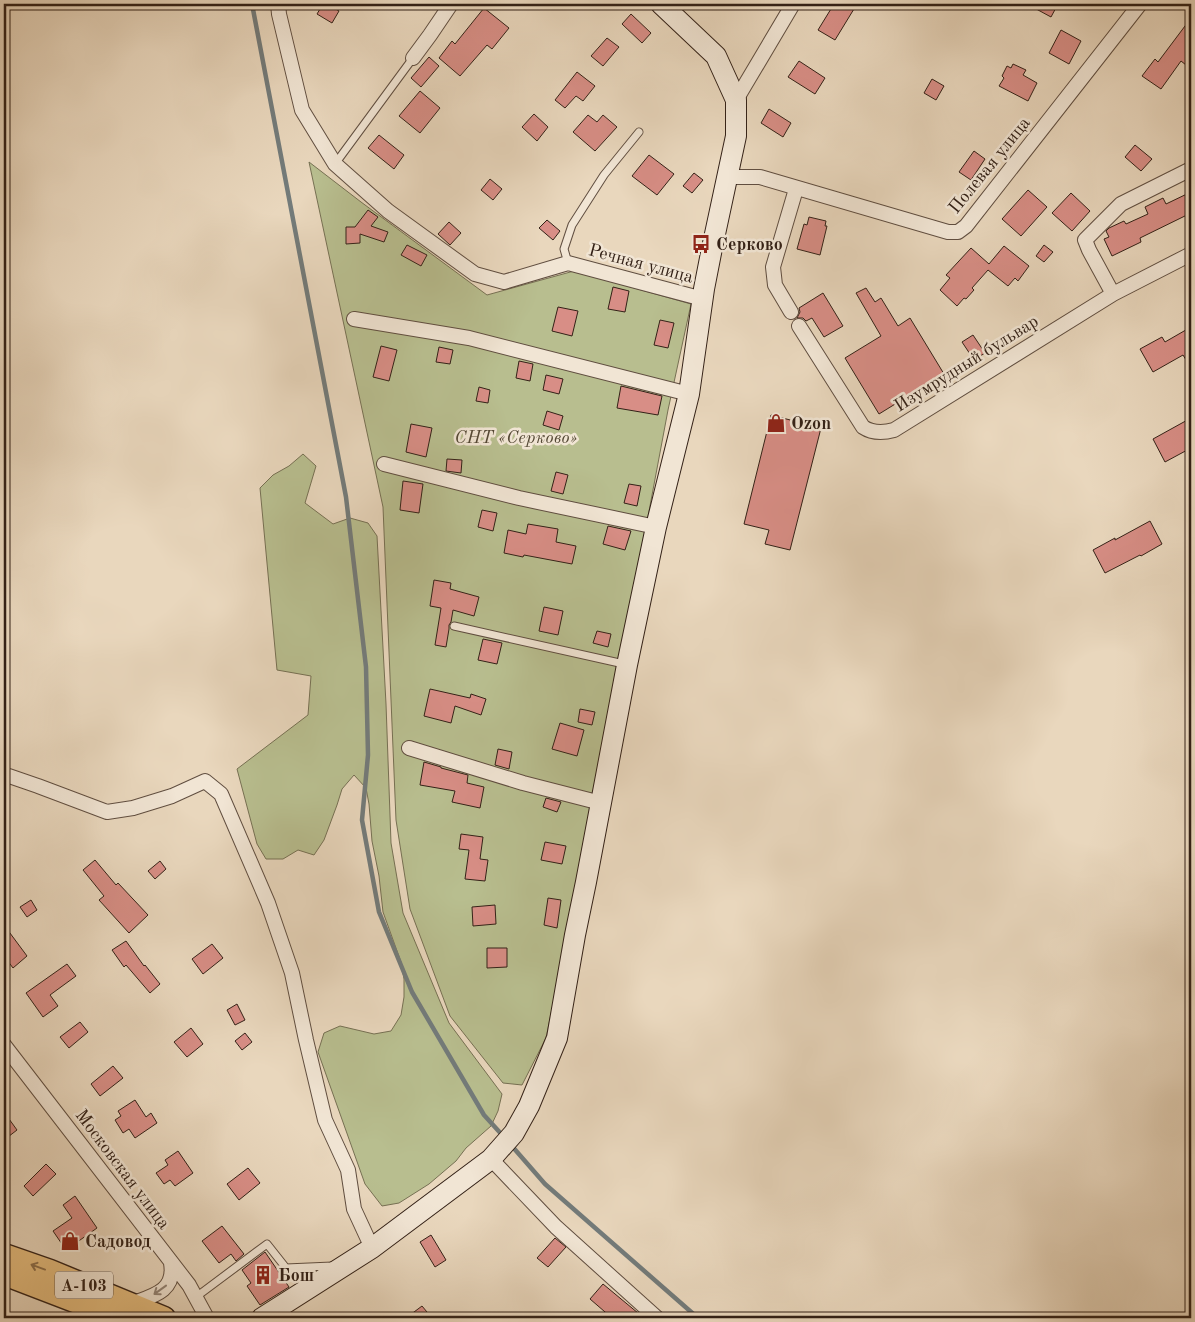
<svg xmlns="http://www.w3.org/2000/svg" width="1195" height="1322" viewBox="0 0 1195 1322" font-family="'Old Standard TT',serif">
<rect width="100%" height="100%" fill="#e9d7bd"/>
<filter id="stains"><feTurbulence type="fractalNoise" baseFrequency=".004" numOctaves="4"/><feColorMatrix values="0 0 0 0 .2 0 0 0 0 .09 0 0 0 0 .02 0 0 0 .5 -.17"/></filter>
<radialGradient id="worn" r=".72"><stop offset=".6" stop-color="#630" stop-opacity="0"/><stop offset="1" stop-color="#630" stop-opacity=".3"/></radialGradient>
<path fill="#b8be8f" stroke="#767053" d="M309,162L361,202L487,295L574,271L691,304L668,410L591,820L546,1038L522,1085L503,1083L450,1016L410,909L396,820L383,507Z
M303,454L316,466L305,503L333,524L350,518L368,523L377,536L386,704L391,843L403,913L449,1023L502,1094L498,1111L491,1126L466,1148L456,1161L429,1184L399,1203L382,1206L365,1184L318,1052L324,1033L340,1026L374,1034L391,1031L401,1015L404,997V979L401,962L383,912L379,876L372,841L369,804L366,788L354,775L342,789L337,805L324,840L314,855L298,850L283,859H266L257,844L237,769L308,715L311,676L277,670L260,488L273,475L289,466Z"/>
<g fill="none" stroke-linecap="round" stroke-linejoin="round">
<path stroke="#737b7a" stroke-width="4.5" d="M252,4L346,497L366,667L368,755L362,820L379,912L412,992L484,1115L504,1137
M511,1145L545,1184L698,1318
M1096,1318L1103,1317L1191,1315"/>
</g>
<path fill="#d88e86" stroke="#332117" d="M323,4H327L339,11L332,23L317,14Z
M834,4H857L835,40L818,30Z
M1027,4H1058L1051,17Z
M484,8L509,28L492,49L487,45L460,76L439,58L452,41L455,44Z
M631,14L651,33L642,43L622,24Z
M1191,18V69L1181,61L1161,89L1142,76L1155,59L1158,62Z
M1061,30L1081,41L1069,64L1049,53Z
M607,38L619,47L603,66L591,56Z
M429,57L439,66L421,87L411,78Z
M799,61L825,78L815,94L788,77Z
M1013,64L1026,70L1023,75L1037,83L1028,101L999,86L1004,78L1002,76L1007,66L1011,68Z
M577,72L595,86L583,101L576,96L565,108L555,100Z
M932,79L944,86L936,100L924,93Z
M420,91L440,108L420,133L399,116Z
M769,109L791,123L783,137L761,123Z
M534,114L548,127L537,141L522,127Z
M588,115L597,122L603,115L617,127L595,151L573,132Z
M379,135L404,155L394,169L368,148Z
M1135,145L1152,159L1141,171L1125,157Z
M974,151L985,159L971,180L959,172Z
M649,155L674,174L657,195L632,176Z
M694,173L703,180L692,193L683,186Z
M490,179L502,189L493,200L481,190Z
M1028,190L1047,207L1021,236L1002,219Z
M1191,192V213L1140,238L1141,242L1112,256L1104,239L1109,237L1106,231L1109,228L1124,221L1126,224L1148,214L1145,207L1163,198L1166,204Z
M1071,193L1090,211L1072,231L1052,213Z
M368,210L378,217L371,226L388,232L384,242L360,234V243L346,244V227H355Z
M809,217L826,221L825,226H827L820,255L797,249L804,224L807,225Z
M547,220L560,231L553,240L539,228Z
M449,222L461,233L450,245L438,234Z
M407,245L427,255L421,266L401,255Z
M1044,245L1053,252L1044,262L1036,256Z
M1004,246L1029,266L1018,281L1015,278L1008,286L988,270L972,288L974,290L966,299L964,298L957,306L940,290L950,278L946,275L971,248L989,264Z
M613,287L629,291L625,312L608,309Z
M866,288L875,302L881,298L898,326L910,318L944,374L879,414L845,358L881,336L856,293Z
M823,293L843,326L824,337L812,318L806,321L803,318H797L800,312L799,308Z
M558,307L578,311L572,336L552,331Z
M660,320L674,323L668,348L654,345Z
M1191,327V368L1183,355L1153,372L1140,349L1162,337L1165,342Z
M973,335L985,353L974,360L962,342Z
M381,346L397,350L389,381L373,377Z
M439,347L453,350L450,364L436,362Z
M519,361L533,364L530,381L516,378Z
M546,375L563,379L559,394L543,390Z
M621,386L662,396L658,415L617,408Z
M479,387L490,390L488,403L476,401Z
M547,411L563,416L559,430L543,425Z
M771,415L821,428L790,550L765,544L769,530L744,524Z
M1191,418V448L1165,462L1153,439Z
M411,424L432,428L426,457L406,452Z
M447,459L462,460L461,473L446,471Z
M556,472L568,475L563,494L551,491Z
M403,481L423,484L419,513L400,510Z
M629,484L641,486L637,506L624,503Z
M482,510L497,513L493,531L478,527Z
M1150,521L1162,544L1141,556L1140,555L1105,573L1093,550L1115,538V540Z
M528,524L558,529L556,542L576,546L572,564L524,555L523,557L504,553L508,530L526,534Z
M608,526L631,531L625,550L603,544Z
M434,580L451,583L450,589L479,597L474,616L453,610L451,622L449,625V629L446,647L435,645L441,608L430,606Z
M544,607L563,611L558,635L539,631Z
M597,631L611,634L608,647L593,643Z
M483,639L502,643L497,664L478,660Z
M430,689L470,698L471,694L486,699L481,715L455,706L451,723L424,716Z
M580,709L595,712L592,725L578,722Z
M560,723L584,730L577,756L552,749Z
M498,749L512,752L509,769L495,765Z
M424,762L441,767V768L468,775L467,783L484,787L480,808L452,802L455,791L420,785Z
M546,798L561,802L557,812L543,807Z
M461,834L483,837L480,859L488,860L485,881L465,879L469,850L459,849Z
M545,842L566,846L562,864L541,860Z
M95,860L116,885L118,883L148,915L129,933L99,900L104,896L83,870Z
M160,861L166,869L155,879L148,871Z
M548,898L561,900L557,928L544,925Z
M31,900L37,910L27,917L20,907Z
M495,905L496,924L473,926L472,907Z
M4,925L27,956L13,968L4,956Z
M126,941L144,966L145,965L160,984L150,993L126,965L124,967L112,950Z
M212,944L223,958L203,974L192,959Z
M487,948H507V967L487,968Z
M67,964L76,976L50,995L58,1006L43,1017L26,993Z
M237,1004L245,1020L235,1025L227,1010Z
M80,1022L88,1032L69,1048L60,1037Z
M191,1028L203,1044L187,1057L174,1042Z
M245,1033L252,1042L242,1050L235,1041Z
M113,1066L123,1078L100,1096L91,1084Z
M135,1100L146,1117L151,1113L157,1123L135,1138L129,1129L123,1133L115,1120L121,1116L118,1111Z
M4,1112L17,1130L4,1140Z
M178,1151L193,1173L175,1186L170,1180L164,1184L156,1173L168,1165L165,1160Z
M46,1164L56,1174L33,1196L24,1186Z
M248,1168L260,1183L239,1200L227,1184Z
M75,1196L97,1228L66,1250L53,1231L72,1218L63,1205Z
M222,1226L244,1254L236,1261L231,1254L219,1263L202,1241Z
M431,1235L446,1260L435,1267L420,1242Z
M555,1238L566,1247L548,1267L537,1258Z
M265,1252L289,1287L260,1305L247,1286L251,1283L242,1270Z
M603,1284L644,1318H612L590,1299Z
M422,1306L432,1318H406Z"/>
<g fill="none" stroke-linecap="round" stroke-linejoin="round">
<g stroke="#604e40" stroke-width="9">
<path id="lane" d="M335,164L413,58
M568,263L564,249L572,225L604,175L639,132
M454,626L624,664
M196,1297L267,1244L286,1268L332,1266"/>
</g>
<g stroke="#604e40" stroke-width="16">
<path id="street" d="M278,4L279,14L302,110L335,164L388,211L475,274L504,282L568,263L703,299
M413,58L430,35L451,4
M736,100L793,4
M728,177H760L948,232H958L966,226L1140,4
M1113,294L1089,250L1085,240L1121,204L1191,169
M791,312L775,285L773,267L796,189
M354,319L469,338L689,394
M799,326L863,427C872,433 883,433 894,430L1113,294L1191,254
M384,464L519,498L656,527
M409,748L523,783L601,803
M4,777L9,776L38,786L107,812L133,808L172,796L205,781L221,794L268,903L292,973L306,1040L325,1120L348,1170L354,1209L372,1248
M4,1045L189,1285L207,1318
M491,1159L556,1227L657,1318
M131,1304C153,1296 176,1291 171,1263"/>
</g>
<g stroke="#332117" stroke-width="22">
<path id="secondary" d="M262,1318L372,1248L491,1159L514,1133L529,1106L557,1038L575,935L586,882L627,665L656,527L689,394L704,289L712,248L736,136V100L716,56L661,4"/>
</g>
<g stroke="#332117" stroke-width="25">
<path id="primary" d="M4,1255L50,1271L164,1318
M4,1274L119,1318"/>
</g>
<use href="#lane" stroke="#f1e5d4" stroke-width="7"/>
<use href="#street" stroke="#f1e5d4" stroke-width="14"/>
<use href="#secondary" stroke="#f1e5d4" stroke-width="20"/>
<use href="#primary" stroke="#e4bc7e" stroke-width="22"/>
</g>
<defs><path id="oneway-shaft" d="M-6 0H5M1.5-3L5.5 0L1.5 3" fill="none" stroke-width="1.6" stroke-linecap="round" stroke-linejoin="round" transform="scale(1.25)"/></defs>
<use stroke="#8c6e4a" href="#oneway-shaft" transform="translate(38 1267) rotate(-160)"/>
<use stroke="#928376" href="#oneway-shaft" transform="translate(160 1290) rotate(144)"/>
<defs>
<g id="bus-bare" transform="scale(1.5)"><path d="M-5-6H5V4H4V6H2V4H-2V6H-4V4H-5ZM-3.5-4V0h7V-4ZM-3.5 1.2v1.5H-2V1.2ZM2 1.2v1.5H3.5V1.2Z" fill="#8f2418" stroke="#f1e5d4" stroke-width="2.5" paint-order="stroke"/></g>
<g id="shop-bare" transform="scale(1.5)"><path d="M-5-2.5h2.3a2.7 3.5 0 0 1 5.4 0H5L5.5 6h-11ZM-1.5-2.5h3a1.5 2.3 0 0 0-3 0Z" fill="#8f2418" stroke="#f1e5d4" stroke-width="2.5" paint-order="stroke"/></g>
<g id="building-bare" transform="scale(1.5)"><path d="M-4-6H4V6H1V3H-1V6H-4ZM-2.5-4.3h1.7v1.8h-1.7ZM.8-4.3h1.7v1.8H.8ZM-2.5-1h1.7V.8h-1.7ZM.8-1h1.7V.8H.8Z" fill="#8f2418" stroke="#f1e5d4" stroke-width="2.5" paint-order="stroke"/></g>
</defs>
<g fill-rule="evenodd">
<use href="#bus-bare" x="701" y="244"/>
<use href="#shop-bare" x="776" y="423"/>
<use href="#shop-bare" x="70" y="1241"/>
<use href="#building-bare" x="263" y="1275"/>
</g>
<g text-anchor="middle" stroke-width="5" stroke-linejoin="round" paint-order="stroke">
<rect fill="#f1e5d4" stroke="#6c5c50" stroke-width="1" x="55" y="1271.5" width="58" height="27" rx="4"/>
<g font-size="16" font-weight="bold" fill="#332117">
<text x="84" y="1291">А-103</text>
</g>
<g font-size="18" fill="#332117" stroke="#f1e5d4">
<text transform="translate(989 165) rotate(-51)" y="6">Полевая улица</text>
<text transform="translate(641 263) rotate(15)" y="6">Речная улица</text>
<text transform="translate(966 363) rotate(-32)" y="6">Изумрудный бульвар</text>
<text transform="translate(123 1169) rotate(53)" y="6">Московская улица</text>
</g>
<g font-size="18" font-weight="bold" fill="#332117" stroke="#f1e5d4" text-anchor="start">
<text x="716" y="250">Серково</text>
<text x="791" y="429">Ozon</text>
<text x="85" y="1247">Садовод</text>
<text x="278" y="1281">Бош</text>
</g>
<g font-size="18" font-style="italic" fill="#544835" stroke="#f1e5d4">
<text x="516" y="443">СНТ «Серково»</text>
</g>
</g>
<rect width="1195" height="1322" fill="none" stroke="#e9d7bd" stroke-width="20"/>
<rect x="5" y="5" width="1185" height="1312" fill="none" stroke="#332117" stroke-width="2.5"/>
<rect x="10" y="10" width="1175" height="1302" fill="none" stroke="#332117"/>
<rect width="100%" height="100%" filter="url(#stains)"/>
<rect width="100%" height="100%" fill="url(#worn)"/>
</svg>
